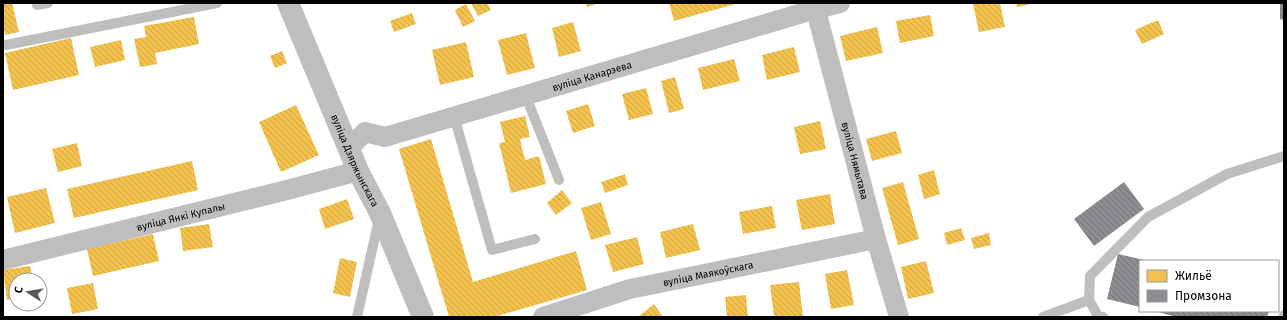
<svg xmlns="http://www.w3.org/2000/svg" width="1287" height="320" viewBox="0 0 1287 320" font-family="'Fira Sans',sans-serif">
<defs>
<pattern id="homes-back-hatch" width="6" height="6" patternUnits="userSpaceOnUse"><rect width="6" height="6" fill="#f2c14e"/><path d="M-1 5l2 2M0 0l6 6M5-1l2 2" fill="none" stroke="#cea442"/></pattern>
<pattern id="industry-back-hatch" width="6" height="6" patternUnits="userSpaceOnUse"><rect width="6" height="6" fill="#8d8d92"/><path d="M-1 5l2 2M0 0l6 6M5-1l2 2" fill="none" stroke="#717175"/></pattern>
</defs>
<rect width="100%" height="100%" fill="#fff"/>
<path fill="url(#homes-back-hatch)" d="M12,3L19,32L5,35L3,26V4Z
M471,3H487L491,10L478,16Z
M586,3H599L587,7Z
M669,3H739L674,21Z
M979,3H1000L1005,27L979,32L973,4Z
M1016,3H1031V4L1017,7Z
M466,4L475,21L463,27L455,10Z
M412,13L416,24L394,32L390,21Z
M930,15L934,36L900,43L896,21Z
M194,17L199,44L155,53L157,64L140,67L134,39L146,37L144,26Z
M1158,20L1164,34L1142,44L1135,30Z
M573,22L581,51L559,57L552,28Z
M877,27L883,53L846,61L840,36Z
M526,33L535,68L507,75L498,40Z
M71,38L79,75L13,90L5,53Z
M121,40L125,60L95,67L90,47Z
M466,42L474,77L440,85L432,50Z
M794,47L800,72L767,80L762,55Z
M282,51L287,63L275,68L270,56Z
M734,59L740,81L703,90L698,68Z
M675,77L684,109L669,113L661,81Z
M646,88L653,114L629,120L622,94Z
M588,104L595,126L573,133L566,111Z
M296,105L319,155L281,172L259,122Z
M525,116L530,137L520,139L525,160L539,156L546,184L511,193L499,143L505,142L500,122Z
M820,121L826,149L800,154L794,127Z
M896,131L902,153L872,161L866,139Z
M431,139L473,282L576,251L587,290L494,317H449L399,149Z
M77,143L82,166L58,172L52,149Z
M192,161L198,190L74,218L67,189Z
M934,170L940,194L924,199L918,175Z
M625,174L628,185L605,193L601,182Z
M903,182L919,239L898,245L882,188Z
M46,188L55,223L15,233L7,197Z
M562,190L572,203L556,215L547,203Z
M830,194L835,224L802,230L796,200Z
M347,199L354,219L325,229L319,209Z
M601,202L611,234L591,240L581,208Z
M772,206L776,228L743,234L739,212Z
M209,224L213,247L183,251L180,228Z
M693,224L700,250L666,258L660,232Z
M961,228L965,240L947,245L944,233Z
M989,233L991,245L974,249L971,238Z
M153,234L159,261L93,276L87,249Z
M637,237L644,264L613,272L605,245Z
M340,258L357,262L350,297L333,293Z
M926,261L934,293L908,299L901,267Z
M30,266L33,280H16V299L7,300L3,270Z
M847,270L854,305L831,309L825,274Z
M799,282L803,317H774L770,285Z
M93,283L98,309L72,314L67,288Z
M746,295L748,317H727L725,297Z
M654,304L663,317H640L639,316Z"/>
<path fill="url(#industry-back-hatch)" d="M1280,3H1284V20L1280,19Z
M1124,182L1144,209L1094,246L1074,219Z
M1118,254L1144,260L1140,261V307L1107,299Z
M1155,311H1269L1267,317H1176Z"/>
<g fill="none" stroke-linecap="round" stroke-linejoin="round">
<path stroke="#bebebe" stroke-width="10" d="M37,5L48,3
M6,45L217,3
M525,94L559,180
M454,116L492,250L535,239
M357,317L379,219
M1043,317L1089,300
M1103,317L1098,316L1089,300L1090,276L1148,217L1227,174L1284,156
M1283,317L1284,315"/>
<g stroke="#bebebe" stroke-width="20">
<path id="s1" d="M814,3L876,239L899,317"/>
<path id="s2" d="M349,148L365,132L385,137L816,9L840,3"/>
<path id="s3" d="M3,260L287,190L358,171"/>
<path id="s4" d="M543,317L630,289L876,239"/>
</g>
<path stroke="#bebebe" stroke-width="22" id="s5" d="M288,3L358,171L380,213L423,317"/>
</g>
<g text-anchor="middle" stroke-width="4" stroke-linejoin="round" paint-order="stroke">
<g font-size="10" fill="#000" stroke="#fff">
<text dy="4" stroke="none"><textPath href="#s2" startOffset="259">вуліца Канарэева</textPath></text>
<text dy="4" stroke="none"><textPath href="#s5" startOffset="171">вуліца Дзяржынскага</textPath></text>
<text dy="4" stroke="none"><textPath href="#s1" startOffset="163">вуліца Нямытава</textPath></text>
<text dy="4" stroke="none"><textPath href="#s3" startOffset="183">вуліца Янкі Купалы</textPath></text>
<text dy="4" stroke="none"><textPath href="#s4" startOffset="171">вуліца Маякоўскага</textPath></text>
</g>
</g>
<rect width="1287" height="320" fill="none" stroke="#000000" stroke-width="8"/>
<rect x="1139" y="260" width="140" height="52" fill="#ffffff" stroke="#999999"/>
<rect x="1147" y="270" width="20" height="12" fill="#f2c14e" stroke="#999999"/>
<text x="1175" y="280" font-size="12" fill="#000000">Жильё</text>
<rect x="1147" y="290" width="20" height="12" fill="#8d8d92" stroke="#999999"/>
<text x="1175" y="300" font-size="12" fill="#000000">Промзона</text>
<g transform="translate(28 292) rotate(282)"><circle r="19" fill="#ffffff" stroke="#999999"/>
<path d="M0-3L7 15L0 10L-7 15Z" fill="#595959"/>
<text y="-6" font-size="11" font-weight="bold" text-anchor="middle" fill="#000000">С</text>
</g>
</svg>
